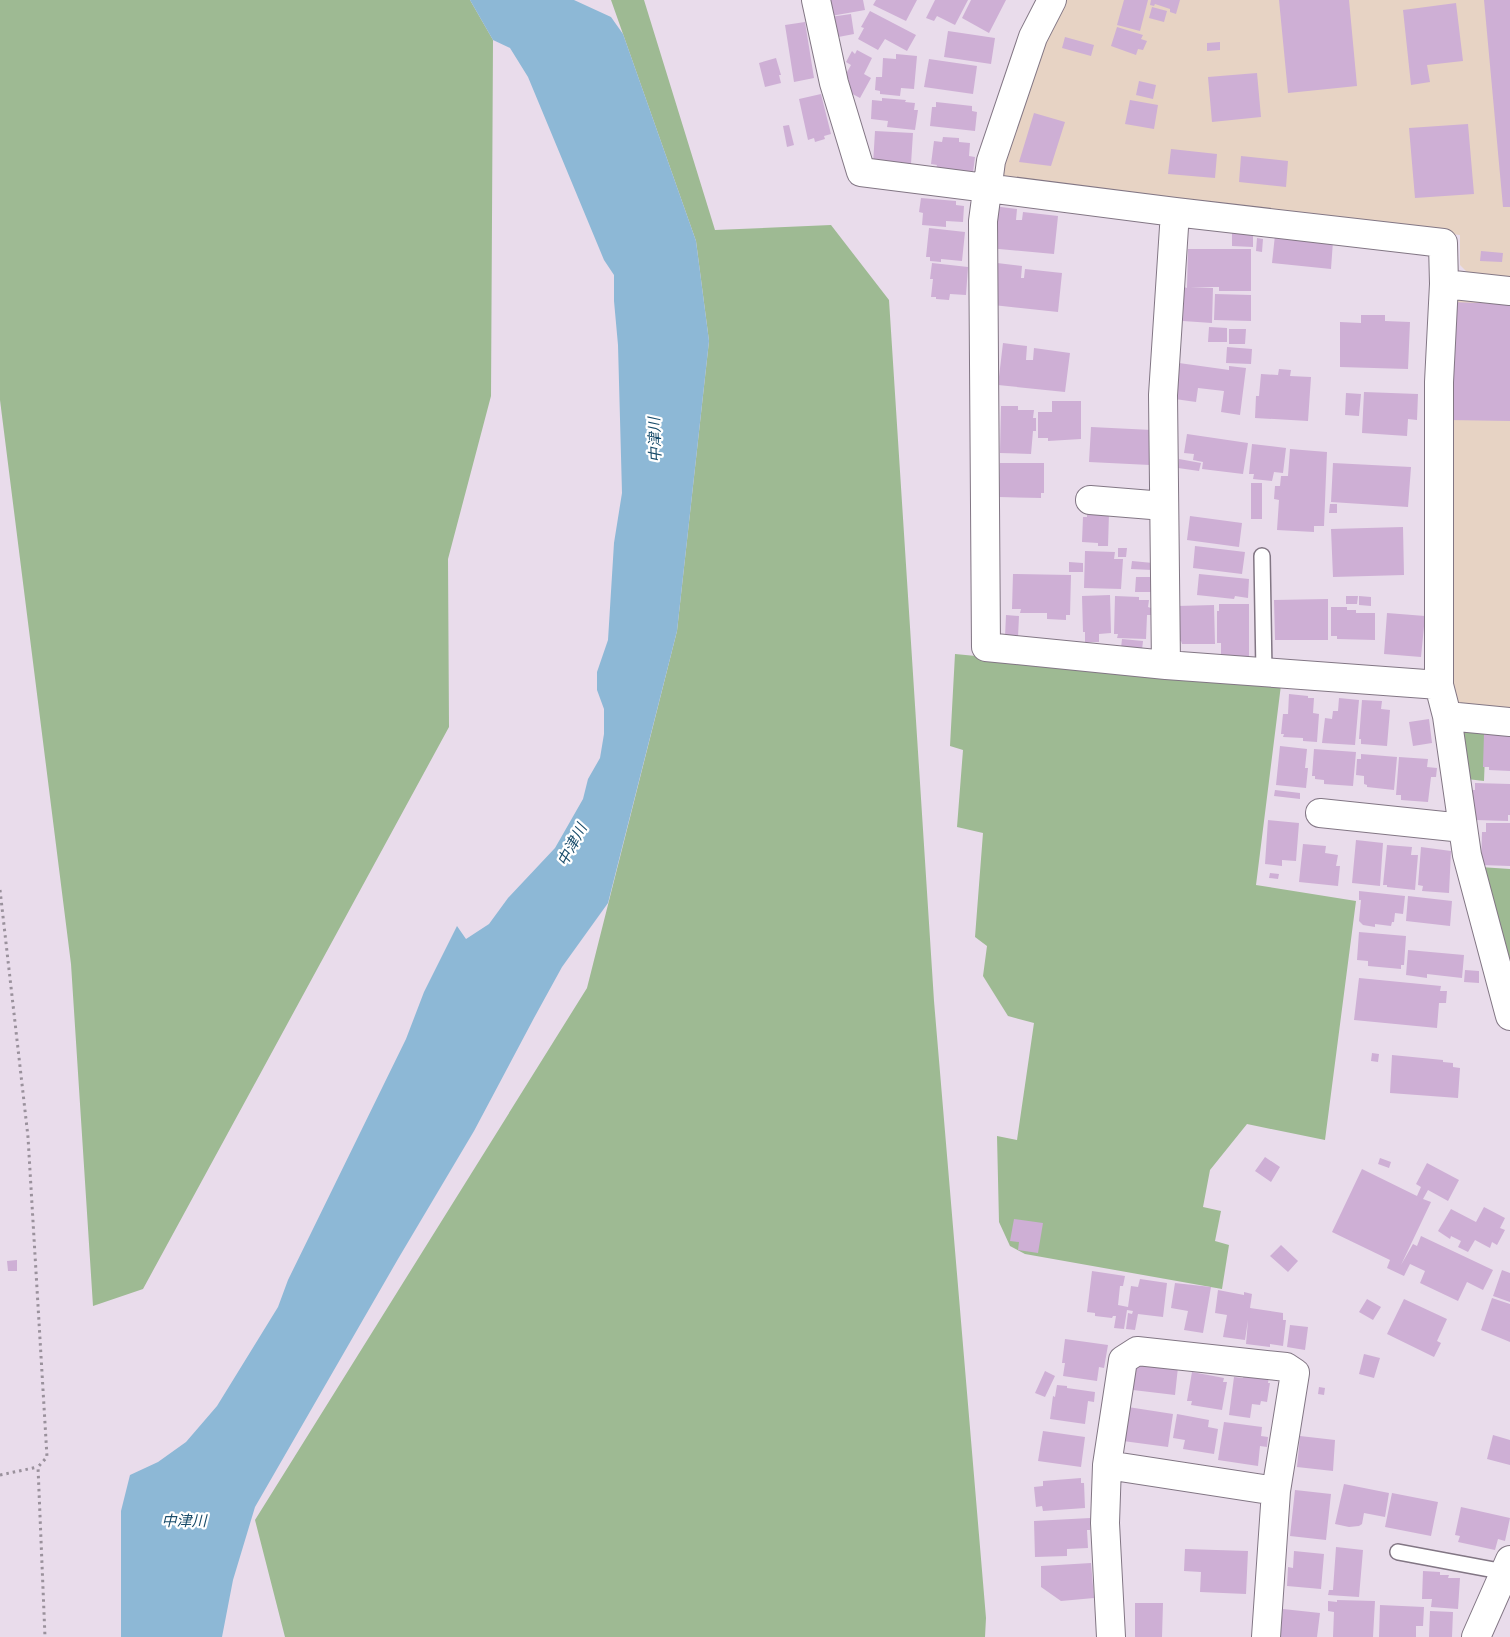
<svg xmlns="http://www.w3.org/2000/svg" width="1510" height="1637" viewBox="0 0 1510 1637" font-family="'PT Sans Narrow','Noto Sans JP',sans-serif">
<rect width="100%" height="100%" fill="#e9dceb"/>
<path fill="#e7d3c4" d="M1060,0H1510V280L1471,276L1460,265V235L1008,183L997,169Z
M1457,293L1510,299V710L1456,705L1447,682L1448,300Z"/>
<path fill="#9eba93" d="M0,0H470L493,40L491,396L448,559L449,727L143,1289L93,1306L71,964L0,400Z
M611,0H644L715,230L831,225L889,300L934,1001L986,1618L985,1637H285L255,1520L587,988L677,631L709,341L696,241Z
M955,654L1281,685L1256,885L1356,901L1325,1140L1247,1124L1210,1170L1203,1207L1221,1211L1215,1241L1229,1245L1222,1289L1025,1254L1010,1246L999,1222L997,1136L1017,1140L1034,1023L1008,1016L983,976L987,946L975,937L983,833L957,827L963,750L950,746Z
M1486,728L1484,781L1467,779L1460,731Z
M1480,867L1510,869V986Z"/>
<path fill="#8db8d6" d="M470,0H574L611,17L623,34L696,241L709,341L677,631L608,903L562,967L534,1018L474,1131L398,1259L255,1507L233,1580L222,1637H121V1511L130,1475L158,1462L186,1442L217,1406L278,1307L288,1280L406,1039L424,992L457,926L466,939L489,924L508,898L555,848L583,799L588,779L600,758L604,734V709L597,690V672L608,640L614,543L622,493L618,345L614,301V275L604,260L528,77L510,48L493,40Z"/>
<path fill="#ceafd5" d="M826,0H863L865,10L831,16Z
M876,0H917L906,21L873,5Z
M935,0H968L955,25L937,16L934,21L926,18Z
M971,0H1006L989,33L962,18Z
M1124,0H1148L1140,31L1117,25Z
M1151,0H1180L1176,14L1170,12V9L1155,4L1154,6L1150,5Z
M1279,0H1349L1357,86L1288,93Z
M1484,0H1510V207H1503Z
M1456,3L1463,61L1427,65L1430,82L1411,85L1403,10Z
M1152,7L1167,11L1164,22L1149,18Z
M870,11L916,35L907,51L885,39L878,50L858,39L864,28L861,27Z
M851,14L854,34L833,38L830,17Z
M805,22L814,78L794,82L785,25Z
M1117,27L1143,35L1141,39L1147,41L1143,50L1138,49L1136,55L1111,46Z
M948,31L995,38L991,64L944,57Z
M1065,37L1094,45L1091,56L1062,48Z
M1220,42V50L1207,51V43Z
M857,50L872,58L864,74L871,78L860,98L845,90L842,81L851,65L846,62L852,51L855,54Z
M896,54L917,56L914,89L901,88L900,96L880,94V91L875,90L876,77H882L883,58L896,59Z
M776,58L781,75H779L781,83L765,87L759,63Z
M929,59L977,66L973,94L924,87Z
M1257,73L1261,117L1212,122L1208,77Z
M1139,81L1156,85L1153,99L1136,95Z
M821,94L831,134L824,136L825,139L815,142L814,138L808,140L799,99Z
M882,98L906,100L905,102L915,103L914,110H918L915,130L887,127L888,121L871,119L872,100L882,101Z
M1130,100L1158,105L1154,129L1125,124Z
M936,102L972,106V111L977,112L975,131L930,126L932,107H936Z
M1034,113L1065,122L1051,166L1019,162Z
M1468,124L1474,194L1415,198L1409,128Z
M789,125L794,145L787,147L783,126Z
M875,131L913,133L911,164L873,165Z
M943,137L959,138V142L970,143L969,156L975,157L973,173L936,168L937,165L931,164L934,141L942,142Z
M1171,149L1217,154L1215,178L1168,174Z
M1241,156L1288,161L1286,187L1239,182Z
M921,198L956,201V205L964,206L963,222L946,221V227L922,225L923,213L919,212Z
M993,206L1017,209L1016,220H1022L1023,212L1058,216L1054,254L988,248Z
M929,228L965,232L962,261L941,259V262L930,261V257H926Z
M1232,232L1253,233V247L1232,246Z
M1275,235L1333,241L1331,269L1272,263Z
M1257,238L1263,239L1262,252L1256,251Z
M1188,249H1251V291H1219V287H1190L1213,288L1212,323L1183,321L1184,287L1187,288Z
M1481,251L1503,253L1502,262L1480,261Z
M932,263L968,267L966,295L950,294L949,300L936,299V297H931L933,279H930Z
M997,263L1022,266L1021,278H1024L1025,269L1062,273L1058,312L993,305Z
M1215,294L1251,295V321L1214,320Z
M1451,302L1510,304V421L1448,420Z
M1361,315H1385V321L1410,322L1408,369L1340,367V322L1361,323Z
M1209,327L1227,328V342H1208Z
M1229,329H1246L1245,344H1229Z
M1003,343L1027,346L1026,360H1033L1034,348L1070,353L1065,392L998,385Z
M1227,347L1252,349L1251,364L1226,363Z
M1179,363L1229,370V366L1246,368L1240,415L1221,412L1224,391L1198,388L1196,402L1175,399Z
M1279,369L1291,370L1290,376L1311,377L1308,421L1255,418L1256,396H1259L1261,374L1278,375Z
M1364,392L1418,394L1417,420L1408,419L1407,436L1362,433Z
M1346,393L1361,394L1359,416L1345,415Z
M1052,401H1081V439L1048,441V438H1038V412H1052Z
M1001,406H1018V410H1034L1033,418H1036V431H1033L1031,454L1000,453Z
M1091,427L1152,430L1150,465L1089,462Z
M1187,434L1248,443L1243,474L1202,469L1203,462L1193,460L1194,454L1184,453Z
M1252,444L1286,448L1283,473L1274,472L1272,481L1253,479L1254,474H1249Z
M1290,449L1327,452L1324,526H1314V532L1277,530L1279,500L1274,499L1275,486H1280L1281,476H1288Z
M1179,459L1201,463L1199,471L1178,468Z
M1000,463H1044V493H1041V498L999,497Z
M1333,463L1411,467L1408,507L1331,502Z
M1251,483H1262V519H1251Z
M1330,504H1337V513H1329Z
M1087,512L1109,513L1108,546H1098V543L1082,542L1083,517H1087Z
M1190,516L1242,523L1239,547L1187,540Z
M1403,527L1404,575L1333,577L1331,529Z
M1195,546L1245,552L1242,574L1193,568Z
M1118,548H1127L1126,557H1118Z
M1085,551L1115,552L1114,559H1123L1121,589L1084,588Z
M1132,561L1153,563L1152,570L1131,569Z
M1069,562L1083,563V572H1069Z
M1013,574L1071,575L1070,615H1066V620L1047,619V613H1020L1021,609H1012Z
M1199,574L1249,579L1248,598L1235,596L1234,599L1197,595Z
M1136,577H1152L1151,592H1135Z
M1110,595L1111,633L1099,634V642H1085V632H1083L1082,596Z
M1115,596L1139,597V600H1149L1148,607L1151,608V615H1147L1146,639L1117,638L1118,634H1114Z
M1346,596H1358L1357,604H1346Z
M1359,596L1371,597V606L1359,605Z
M1328,599V640H1275L1274,600Z
M1219,604H1249V656H1221V643H1217V611H1219Z
M1214,605L1215,644H1182L1181,641H1178L1177,606Z
M1331,607H1347V610H1356V613H1375V640L1337,639V636H1331Z
M1387,613L1425,616L1421,657L1384,654Z
M1006,615L1019,616L1018,637H1005Z
M1122,639L1143,641L1142,650L1121,648Z
M1289,694L1308,696V698H1314L1313,713L1319,714L1317,742L1303,741V738L1283,737L1284,734H1281L1283,714H1288Z
M1339,698L1359,700L1355,745L1322,743L1325,718L1332,719L1333,711H1338Z
M1362,700L1382,701L1381,709L1390,710L1387,746L1361,744V739H1359Z
M1429,719L1432,743L1413,746L1409,722Z
M1484,734L1510,735V771L1489,770V767H1483Z
M1280,746L1307,749L1305,768H1308L1306,788L1276,785Z
M1314,749L1356,752L1353,786L1324,784V780L1315,779V776H1312Z
M1361,754L1397,757L1394,790L1367,787V785L1364,784V776L1356,775L1357,759H1361Z
M1399,757L1428,759L1427,767L1437,768L1436,777H1431L1428,802L1401,800V795H1396Z
M1475,783L1510,784V815H1508V821L1476,820V813H1472V790H1475Z
M1275,790L1300,793V799L1274,796Z
M1268,820L1299,823L1296,861L1282,860V866L1265,864Z
M1486,823H1510V866L1481,865L1482,832H1486Z
M1356,840L1383,843L1380,886L1352,883Z
M1303,844L1326,846L1325,853L1338,855L1336,866H1340L1338,886L1299,882Z
M1387,845L1412,847L1411,855H1418L1415,890L1387,887V885H1383Z
M1421,847L1451,851L1449,893L1422,891L1423,886L1418,885Z
M1270,873L1279,874L1278,879L1269,878Z
M1359,891L1405,896L1403,914L1395,913L1394,922H1392L1391,926L1375,924V927L1363,925L1359,921L1361,900H1359Z
M1408,896L1452,901L1450,926L1406,921Z
M1359,932L1406,936L1404,965H1401V969L1368,966V961L1357,960Z
M1408,950L1464,955L1462,978L1427,974V978L1406,975Z
M1465,970L1479,971V983L1464,982Z
M1359,978L1441,986L1440,991H1447L1446,1003H1439L1437,1028L1354,1020Z
M1372,1053L1379,1054L1378,1062L1371,1061Z
M1392,1055L1443,1060V1062L1453,1063V1067L1460,1068L1458,1098L1390,1093Z
M1265,1157L1280,1167L1271,1182L1255,1171Z
M1380,1158L1391,1162L1389,1168L1378,1164Z
M1427,1163L1459,1180L1448,1201L1428,1190L1423,1199L1431,1202L1401,1265L1413,1244L1417,1246L1421,1236L1493,1270L1483,1290L1467,1282L1458,1301L1420,1283L1425,1271L1410,1264L1404,1276L1387,1268L1390,1260L1332,1232L1362,1169L1417,1196L1421,1187L1416,1184Z
M1484,1207L1505,1218L1500,1228L1505,1230L1497,1245L1492,1242L1490,1248L1475,1240L1468,1252L1458,1247L1461,1241L1451,1236L1450,1239L1438,1231L1451,1209L1476,1222Z
M1014,1219L1043,1223L1038,1253L1018,1250L1019,1242L1010,1241Z
M1281,1245L1298,1261L1288,1272L1270,1256Z
M17,1260V1271H8L7,1261Z
M1502,1270L1510,1273V1302L1493,1296Z
M1092,1271L1125,1276L1123,1286H1120L1118,1305L1128,1307L1131,1286L1138,1287L1140,1279L1167,1283L1163,1317L1138,1314L1135,1330L1126,1329L1128,1313L1132,1314L1133,1311L1127,1310L1124,1329L1114,1328L1116,1316H1113L1112,1318L1095,1316V1313L1087,1312Z
M1175,1283L1211,1287L1203,1333L1184,1330L1188,1311L1171,1308Z
M1218,1290L1244,1295V1292L1252,1294L1250,1308L1283,1313V1320H1286L1283,1346L1270,1344V1347L1246,1344L1248,1320L1245,1340L1223,1337L1227,1315L1215,1313Z
M1492,1298L1510,1304V1342L1481,1330Z
M1367,1299L1381,1307L1373,1320L1359,1312Z
M1404,1299L1447,1319L1437,1341L1441,1343L1434,1357L1387,1334Z
M1290,1325L1308,1327L1305,1350L1287,1347Z
M1065,1339L1108,1345L1104,1368L1099,1367L1097,1381L1063,1376L1065,1363H1062Z
M1364,1354L1380,1358L1374,1378L1359,1374Z
M1137,1362L1178,1367L1175,1395L1133,1390Z
M1045,1371L1055,1376L1045,1397L1035,1393Z
M1192,1372L1224,1378L1223,1382H1227L1222,1410L1191,1405L1192,1401H1187Z
M1244,1373L1269,1376L1268,1383H1270L1267,1402L1261,1401L1260,1405L1252,1404L1250,1418L1229,1415L1234,1377L1243,1378Z
M1057,1385L1067,1386V1388L1095,1392L1094,1402L1088,1401L1085,1424L1050,1419L1053,1396L1055,1397Z
M1319,1387L1325,1388L1324,1395L1318,1394Z
M1128,1407L1173,1414L1168,1447L1123,1441Z
M1177,1414L1209,1420L1208,1427L1218,1429L1214,1454L1183,1449L1185,1440L1173,1438Z
M1224,1422L1262,1427L1261,1436L1268,1437L1267,1447L1260,1446L1258,1466L1218,1460Z
M1043,1431L1085,1437L1081,1467L1038,1461Z
M1493,1435L1510,1440V1465L1487,1459Z
M1300,1436L1335,1440L1333,1471L1297,1467Z
M1081,1478V1483H1084L1085,1508L1043,1511L1042,1506L1036,1507L1034,1487L1043,1486V1481Z
M1344,1484L1389,1493L1385,1517L1364,1513L1362,1524L1359,1526L1349,1527L1335,1524Z
M1295,1490L1331,1494L1326,1540L1290,1536Z
M1392,1493L1438,1502L1431,1536L1385,1527Z
M1461,1507L1510,1518L1505,1541L1498,1539L1495,1550L1458,1542L1460,1536L1455,1535Z
M1090,1518V1530H1087L1088,1548L1067,1549V1556L1035,1557L1034,1521Z
M1336,1547L1363,1550L1359,1597L1328,1595L1329,1590H1333Z
M1185,1549L1248,1551L1246,1594L1200,1592L1201,1572L1184,1571Z
M1294,1551L1324,1554L1321,1589L1287,1586L1288,1567L1293,1568Z
M1091,1563L1094,1598L1061,1601L1041,1587V1566Z
M1423,1571L1440,1572V1575H1449L1448,1578H1460L1458,1609L1431,1607L1432,1599H1422Z
M1337,1600L1375,1601L1373,1637H1333L1334,1612L1328,1611V1601L1337,1602Z
M1135,1603H1163L1162,1637H1135Z
M1380,1605L1424,1607L1423,1626H1416V1637H1379Z
M1283,1609L1320,1613L1317,1637H1280Z
M1430,1611L1453,1612L1452,1637H1429Z"/>
<g fill="none" stroke-linecap="round" stroke-linejoin="round">
<g stroke="#827684" stroke-width="18">
<path id="lane" d="M1262,556L1264,672
M1398,1552L1505,1572"/>
</g>
<g stroke="#827684" stroke-width="30">
<path id="street" d="M816,0L834,83L861,172L1175,212L1443,243L1444,284L1439,382V685L1447,716L1467,855L1510,1016
M1052,0L1033,37L991,161L983,221L986,647L1166,665L1439,685
M1444,284L1510,291
M1090,500L1164,506
M1166,665L1163,395L1175,212
M1447,716L1510,722
M1320,813L1463,828
M1107,1465L1276,1491
M1111,1637L1105,1523L1107,1465L1123,1360L1137,1351L1286,1367L1295,1373L1276,1491L1266,1637
M1476,1637L1510,1560"/>
</g>
<path stroke="#9a919c" stroke-width="3" stroke-dasharray="2.5 4" stroke-linecap="butt" d="M0,890L28,1137L47,1457L38,1467L45,1637
M0,1475L38,1467"/>
<use href="#lane" stroke="#fff" stroke-width="15"/>
<use href="#street" stroke="#fff" stroke-width="28"/>
</g>
<g text-anchor="middle" stroke-width="4.5" stroke-linejoin="round" paint-order="stroke">
<g font-size="15" font-style="italic" fill="#1a4d6b" stroke="#fff">
<text transform="translate(655 440) rotate(-92)" y="5">中津川</text>
<text transform="translate(572 845) rotate(-62)" y="5">中津川</text>
<text x="184" y="1526">中津川</text>
</g>
</g>
</svg>
